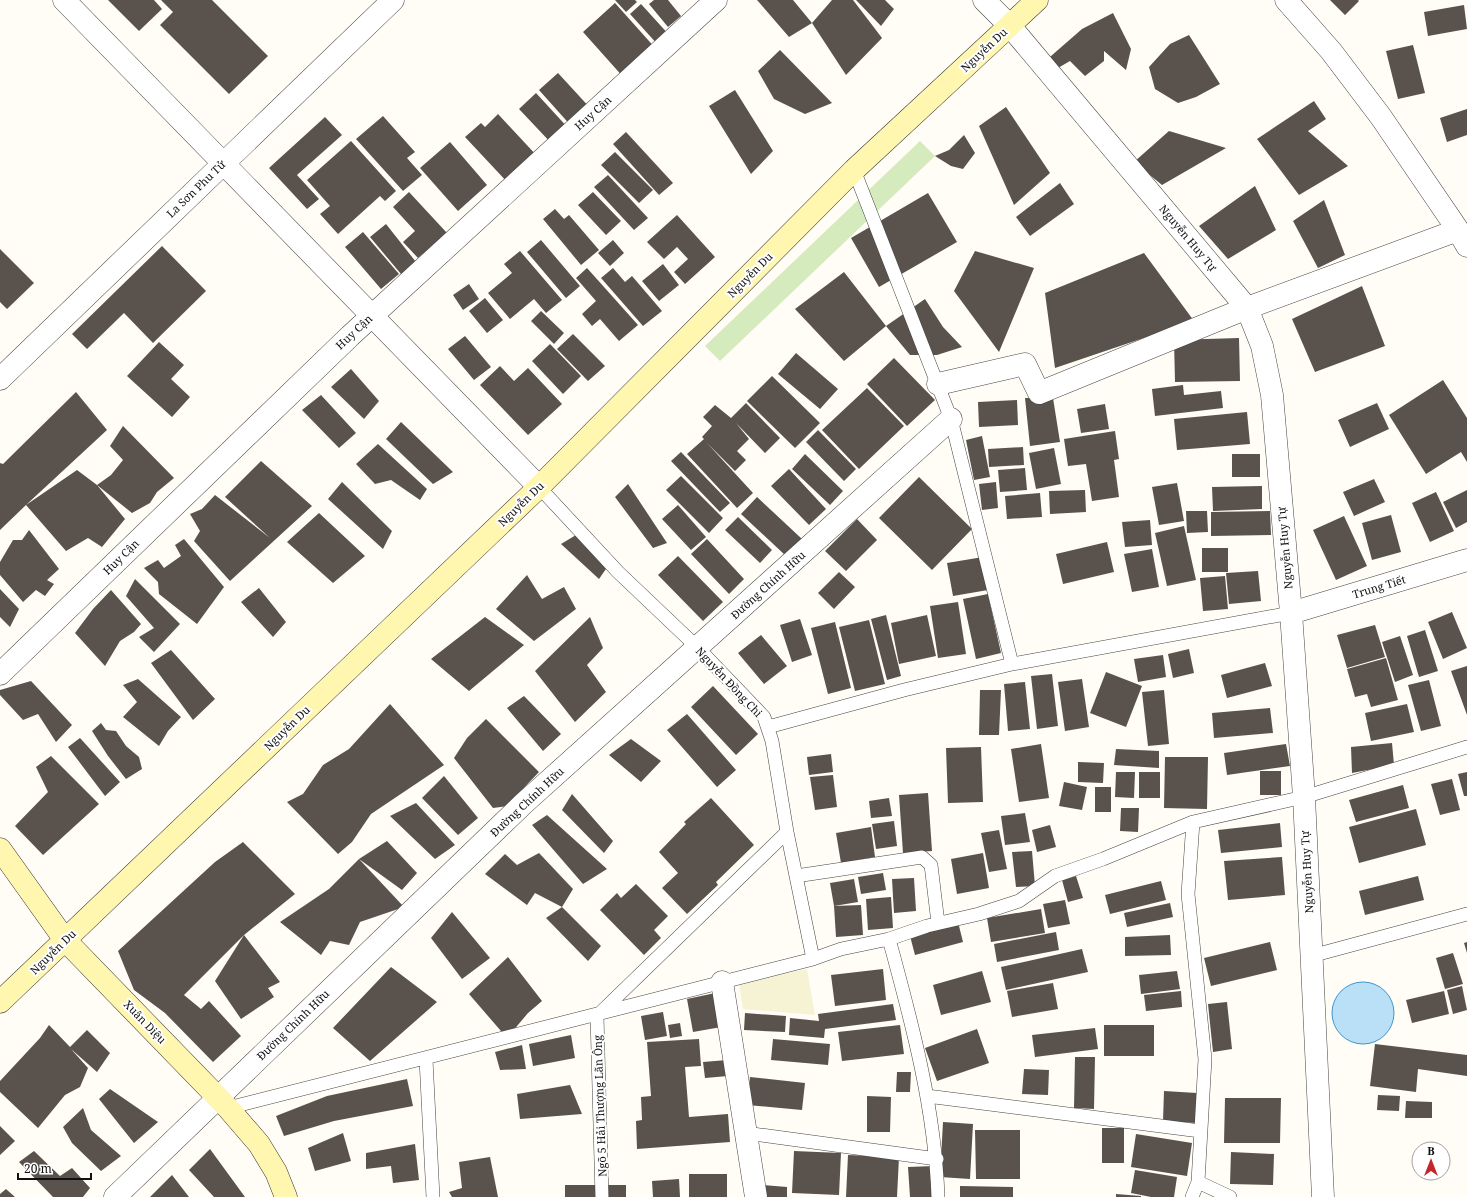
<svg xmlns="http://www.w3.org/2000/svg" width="1467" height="1197" viewBox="0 0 1467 1197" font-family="'Noto Serif',serif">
<rect width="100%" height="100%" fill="#fffdf5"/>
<path fill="#f6f3d4" d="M807,969L815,1015L743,1009L739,983Z"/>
<path fill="#d5ebbd" d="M920,141L935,156L720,361L705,346Z"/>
<path fill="#b9e0f7" stroke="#3f96cf" d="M1332 1013a31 31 0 1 1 62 0a31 31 0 1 1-62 0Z"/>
<path fill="#5a524d" d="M108,0H154L162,9L139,31Z
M161,0H212L268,56L229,94L160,25L173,12Z
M615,0H635L637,2L626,12Z
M654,0H668L681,16L668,27L649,4Z
M757,0H793L812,23L789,37Z
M832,0H853L882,38L846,75L812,23Z
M856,0H885L894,9L881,26Z
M1330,0H1358L1359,1L1345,15Z
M615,3L657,50L625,79L583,32Z
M641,4L671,37L659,46L630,14Z
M1464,5L1467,29L1428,36L1424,12Z
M1113,13L1131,49L1126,70L1104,51V61L1085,76L1070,61L1051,72L1043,63L1082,29Z
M1189,35L1220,84L1196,97L1178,103L1155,89L1149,67L1170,44Z
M1413,45L1425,93L1398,99L1386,51Z
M780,50L832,103L805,114L774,99L758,71Z
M558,73L592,110L573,128L539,90Z
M735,90L773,151L751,174L709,106Z
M536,93L570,130L553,145L519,109Z
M1314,101L1326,119L1308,131L1348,166L1299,195L1257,139Z
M1006,107L1050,173L1014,205L979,126Z
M1467,109V135L1447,142L1440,118Z
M498,114L538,157L509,184L465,137L481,123L485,127Z
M383,116L415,152L407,158L422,175L403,191L356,139Z
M325,117L342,135L297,175L319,199L307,209L269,168Z
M1169,131L1226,148L1162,185L1134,162Z
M626,132L673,183L659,195L613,144Z
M964,135L975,153L963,169L951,166L935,156L949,150Z
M351,141L396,191L385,201L380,196L338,234L320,214L330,206L307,180Z
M450,142L487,185L458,211L420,168Z
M615,152L653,190L639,203L601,165Z
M608,175L648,218L634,230L594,187Z
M1060,183L1074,204L1030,236L1016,217Z
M1255,186L1276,230L1228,259L1199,226Z
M409,192L447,233L418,258L403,242L415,231L393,207Z
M593,192L621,221L606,235L578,205Z
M928,193L957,242L879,287L851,238Z
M1324,200L1345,255L1318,268L1293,221Z
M555,209L564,219L569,215L599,250L581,265L543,219Z
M677,215L715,257L685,284L674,272L688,259L677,247L664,259L647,242Z
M386,224L416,262L401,274L370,237Z
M363,232L399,274L381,289L345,247Z
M541,240L580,286L566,298L527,252Z
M613,240L624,253L610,266L598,253Z
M162,246L206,291L153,343L124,313L87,349L72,334Z
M0,249L34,283L7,309L0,302Z
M520,251L562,300L546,313L534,299L510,319L488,293L512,273L504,264Z
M975,251L1034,268L999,352L954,291Z
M1144,253L1194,321L1055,368L1045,293Z
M663,264L679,285L659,301L642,281Z
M587,268L638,325L619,341L600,319L592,326L582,314L596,301L576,278Z
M613,268L625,282L632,276L662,311L643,326L601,278Z
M844,272L886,326L844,361L795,309Z
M469,284L479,299L463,310L453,295Z
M1362,286L1385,346L1315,372L1292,319Z
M485,298L503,320L487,333L469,311Z
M925,299L943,327L962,347L937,355H910L886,326Z
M541,311L564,333L554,344L531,321Z
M573,334L605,366L588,381L557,349Z
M465,336L491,367L474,380L448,349Z
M1239,338L1240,381L1175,382L1174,340Z
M159,342L184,365L171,379L190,397L172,417L127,376Z
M550,344L581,376L563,394L532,361Z
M796,353L838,389L820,409L778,374Z
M894,358L935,400L907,426L867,384Z
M500,366L514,381L528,368L562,404L528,435L480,385Z
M351,369L379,401L364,419L331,387Z
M772,376L820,423L795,448L747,401Z
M1443,380L1467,418V462L1461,452L1426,474L1389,415Z
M1183,385L1184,395L1221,391L1223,408L1155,416L1152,389Z
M867,388L904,426L859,469L822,430Z
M76,392L107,430L26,505L77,470L97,485L125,519L102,547L88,538L66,551L26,505L0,530V463L3,464Z
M321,395L356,433L339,448L302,410Z
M1025,398H1053L1060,442L1030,446Z
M1017,400L1018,425L979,427L978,402Z
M746,403L780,438L765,453L736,423L749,439L737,451L746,460L735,471L707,443L753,493L737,508L687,454L704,439L702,437L712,426L703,417L715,405L731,418Z
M1377,403L1389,429L1350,447L1338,420Z
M1105,404L1109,429L1081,433L1077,409Z
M1247,412L1250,444L1177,450L1174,419Z
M401,422L453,472L433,484L386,439Z
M123,426L174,478L157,492L150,503L132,513L97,485L111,475L123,460L110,446Z
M818,430L856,469L844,481L806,442Z
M1115,431L1119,459L1114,460L1119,497L1092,501L1086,464L1068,466L1064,439Z
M982,436L990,477L974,480L966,440Z
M378,444L427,489L420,500L391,480L375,484L356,464Z
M1023,447L1024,465L989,467L988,449Z
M1054,448L1061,484L1036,489L1029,453Z
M681,452L730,503L720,512L671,461Z
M805,454L843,491L830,505L792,469Z
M1232,454H1260V477H1232Z
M261,461L312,506L230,581L194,541L200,531L190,514L202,509L215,495L270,538L225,497Z
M1025,468L1027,490L1000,492L998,470Z
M789,469L826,509L809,525L771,486Z
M681,476L723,518L709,533L666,490Z
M919,477L972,529L932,570L879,518Z
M1374,479L1385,502L1354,516L1343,492Z
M342,482L392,531L383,549L328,499Z
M996,482L998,508L982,510L979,484Z
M1177,483L1184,521L1159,525L1152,487Z
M628,484L667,543L653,548L615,497Z
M1262,486V509L1213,511L1212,487Z
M1085,490L1086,512L1050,514L1049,491Z
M1467,490V522L1456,528L1443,502Z
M1436,492L1454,531L1430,542L1412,503Z
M1040,493L1042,517L1007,519L1005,496Z
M757,497L802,539L786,556L741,514Z
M678,505L706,537L691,550L662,519Z
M1186,511H1207L1208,532L1187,533Z
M1270,511L1271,535L1211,536V512Z
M319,513L365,556L333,583L287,542Z
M1391,515L1401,552L1372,560L1362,523Z
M1344,516L1367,566L1336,580L1313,530Z
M738,517L772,550L760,563L725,530Z
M857,519L877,540L846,571L825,551Z
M1150,520L1152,545L1125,547L1122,522Z
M1184,526L1196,580L1167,586L1155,533Z
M29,530L59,569L47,580L54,584L45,596L36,590L23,602L0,575V562L13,540H22Z
M576,535L608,566L599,579L561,544Z
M184,539L224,587L197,624L159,594L158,582L144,568L158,560L164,568L181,556L175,545Z
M707,539L744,579L729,594L691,554Z
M1107,542L1114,572L1063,584L1056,554Z
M1202,548H1228V572H1202Z
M1152,549L1159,587L1132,592L1124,554Z
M678,556L723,602L703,621L658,575Z
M983,557L988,590L953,596L947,563Z
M1258,571L1261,601L1229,604L1226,573Z
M839,572L855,587L834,609L818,593Z
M527,575L542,599L564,587L576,609L534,641L496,609Z
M1225,576L1228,609L1203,611L1200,578Z
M135,579L180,624L154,652L139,637L154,628L126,596Z
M259,588L286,622L273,637L241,602Z
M0,589L19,609L10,627L0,617Z
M111,590L141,624L134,632L120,641L105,666L75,633L93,609Z
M988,594L1001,653L976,659L963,599Z
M958,602L966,654L938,658L930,606Z
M1452,612L1467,648L1443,659L1428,622Z
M886,615L901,676L887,680L871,619Z
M927,615L936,656L899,664L891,623Z
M485,617L524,645L469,691L431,659Z
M590,617L603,648L587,665L606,692L575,722L535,671Z
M800,619L812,655L792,662L780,625Z
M869,620L885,684L855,691L839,627Z
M835,622L851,688L828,694L811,628Z
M1375,625L1385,657L1347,668L1337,635Z
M1425,630L1438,671L1419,677L1407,636Z
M761,635L787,666L764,684L738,653Z
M1400,636L1413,675L1395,682L1382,642Z
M1189,649L1194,673L1173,678L1168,654Z
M171,650L215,699L193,720L151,663Z
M1163,655L1166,677L1138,682L1134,659Z
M1386,658L1398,700L1371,707L1367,694L1355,697L1347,669Z
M1265,663L1272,686L1227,698L1221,675Z
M1467,666V715L1451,671Z
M1106,672L1142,686L1126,727L1090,713Z
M1052,674L1058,726L1037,729L1031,676Z
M138,679L181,717L168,731L159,746L123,717L137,702L123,685Z
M1082,679L1089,727L1065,731L1058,682Z
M1429,680L1441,726L1421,731L1408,685Z
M31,681L72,725L56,742L38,714L23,720L0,695V690Z
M1025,682L1030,729L1008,731L1004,684Z
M713,686L758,734L736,755L691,707Z
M980,690H1001L999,735H979Z
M1164,690L1169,744L1148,746L1142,692Z
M524,696L561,734L543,751L507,708Z
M390,704L444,765L371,814L352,842L338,854L287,802L303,794L323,765L349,749Z
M1407,704L1414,732L1371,741L1365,713Z
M1270,708L1273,733L1214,738L1212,713Z
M687,714L736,770L717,787L667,730Z
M486,719L539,772L516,796L523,804L493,808L454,758L467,738Z
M101,723L106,730L116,731L126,746L139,757L142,769L126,779L108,756L92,731Z
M80,738L120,782L105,796L68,747Z
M631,739L661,761L641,782L609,755Z
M1392,743L1394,765L1352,773L1351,747Z
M1041,744L1049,798L1019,802L1011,749Z
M1286,744L1290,766L1227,775L1224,753Z
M981,747L983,802L948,803L946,748Z
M1116,749L1159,751V768L1114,765Z
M831,754L833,772L809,775L807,757Z
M51,756L99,804L43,855L15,826L48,792L36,767Z
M1165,757H1208L1207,809L1164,808Z
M1078,762L1104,763L1103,783L1078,782Z
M1260,771H1281V795H1260Z
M1116,772H1135L1134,798L1115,797Z
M1139,772H1160V798H1139Z
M1467,772V796H1464L1458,774Z
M833,775L837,807L815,810L810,777Z
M444,776L478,818L458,835L422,798Z
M1452,779L1460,810L1440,815L1431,784Z
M1064,782L1087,787L1082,810L1059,806Z
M1403,785L1409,808L1356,822L1349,800Z
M1095,787H1111V812H1095Z
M928,793L932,851L903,853L899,795Z
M572,794L613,841L604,853L562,810Z
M711,798L754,845L716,882L718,885L687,914L662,888L678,873L659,852L686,824L684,822Z
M889,798L892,816L871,818L869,801Z
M416,803L455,845L435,859L390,816Z
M1121,808H1139L1138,832L1120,831Z
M1416,809L1426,845L1359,863L1349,827Z
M1025,813L1030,842L1005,845L1001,816Z
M547,815L607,869L583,884L532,825Z
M894,821L897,846L876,849L872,824Z
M1280,823L1282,847L1221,853L1218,830Z
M1050,825L1056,847L1037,852L1032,830Z
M871,827L875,857L841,863L836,833Z
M999,830L1007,869L989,872L981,833Z
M387,841L417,873L402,890L359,859L404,907L360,922L349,945L330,941L321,955L280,922L329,889L359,859Z
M243,842L295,894L244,935L280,982L268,988L274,997L241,1019L215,981L244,935L184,995L201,1009L209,1001L241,1036L213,1062L165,1013L134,990L118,951L215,862Z
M1032,851L1035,886L1016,887L1012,852Z
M539,853L573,889L562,907L535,893L527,905L485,874L505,854L517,865Z
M983,853L989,888L957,894L951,859Z
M1282,857L1285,895L1228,900L1224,861Z
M883,873L886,890L861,894L858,877Z
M1076,876L1083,898L1068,902L1062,880Z
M1418,876L1424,900L1365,915L1359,891Z
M914,878L916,911L894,913L892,879Z
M854,879L858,902L834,906L830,883Z
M1161,881L1166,900L1110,914L1105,895Z
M636,884L668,916L654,930L661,938L644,955L600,910L617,893L621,898Z
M891,897L893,928L868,930L866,899Z
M1065,900L1070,924L1048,928L1043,904Z
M1170,903L1173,917L1127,927L1124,913Z
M861,905L863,935L836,937L834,906Z
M562,907L601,946L588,961L546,918Z
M1041,909L1045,933L991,942L987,918Z
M452,912L490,958L462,979L431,938Z
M958,922L963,942L915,955L910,936Z
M1056,932L1059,950L997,962L994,944Z
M1170,935L1171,955L1125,956V937Z
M1270,942L1277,970L1211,986L1204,958Z
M1467,942V953L1464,943Z
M1082,949L1088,972L1006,990L1001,967Z
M1453,953L1463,984L1445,989L1436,958Z
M508,957L542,1001L528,1013L507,1038L469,994Z
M391,967L437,1002L370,1061L333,1028Z
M883,969L886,1000L835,1006L831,975Z
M982,971L991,1002L941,1015L933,985Z
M1177,971L1180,989L1141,994L1139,975Z
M1053,983L1058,1009L1012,1017L1007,991Z
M1462,986L1467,1010L1453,1014L1447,990Z
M1181,991L1182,1007L1146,1011L1144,995Z
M1444,991L1449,1014L1412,1023L1406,1000Z
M720,992L727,1026L693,1032L687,999Z
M1227,1002L1232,1049L1213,1052L1208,1004Z
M893,1004L896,1020L825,1029L824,1038L789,1035L790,1018L819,1021L818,1014Z
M663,1012L667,1036L645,1040L641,1016Z
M745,1013L786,1016L785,1032L744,1030Z
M680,1023L682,1036L670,1038L668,1025Z
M49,1025L70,1047L87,1030L110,1053L97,1072L71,1049L88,1068L80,1087L65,1095L38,1128L0,1092V1081L40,1038Z
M900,1025L904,1054L842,1061L838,1032Z
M1104,1025H1154V1056H1104Z
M1095,1028L1098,1049L1035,1057L1032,1035Z
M977,1029L989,1063L937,1081L925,1048Z
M571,1035L575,1058L533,1066L529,1044Z
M699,1039L701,1066L685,1067L689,1117L728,1114L730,1142L637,1149L636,1121L642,1120L641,1097L651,1096L647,1042Z
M773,1039L830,1044L828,1065L771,1060Z
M1375,1044L1467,1055V1076L1418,1069L1416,1092L1370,1086Z
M522,1045L526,1069L500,1070L495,1052Z
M1075,1057H1095L1094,1109L1074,1108Z
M727,1060L728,1076L705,1078L703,1062Z
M1024,1069L1049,1070L1048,1095L1022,1094Z
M897,1072H911L910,1092H896Z
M750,1077L805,1083L802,1110L747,1105Z
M407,1079L413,1106L334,1121L284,1136L276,1116L327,1096Z
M570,1085L582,1114L520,1119L517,1094Z
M110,1089L158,1122L134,1143L99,1099Z
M1164,1091L1197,1093L1196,1123L1163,1121Z
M1378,1095L1400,1096L1399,1111L1377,1110Z
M867,1096L891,1097L890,1132H867Z
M1225,1098H1281L1280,1143H1224Z
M1406,1101L1432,1102V1118H1405Z
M83,1108L91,1130L121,1156L101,1171L72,1143L63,1127Z
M943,1122L973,1124L970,1179L940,1177Z
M0,1126L15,1141L0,1155Z
M1102,1128H1124V1163H1102Z
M975,1130H1020V1179H976Z
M343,1133L351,1161L315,1171L308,1148Z
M1136,1134L1192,1143L1187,1176L1131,1167Z
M415,1144L419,1180L393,1183L391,1166L366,1169V1153Z
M210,1149L245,1197H214L189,1170Z
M34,1151L60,1176L72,1168L90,1188L83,1197H53L19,1162Z
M794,1151L841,1153L839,1195L792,1193Z
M1231,1152L1274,1154L1273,1185L1230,1184Z
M848,1155L899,1157L897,1197H846Z
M490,1157L498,1197H452L449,1192L462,1188L459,1162Z
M934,1166L936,1197H910L908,1167Z
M1135,1170L1177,1177L1174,1197H1151L1131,1193Z
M689,1174H727V1197H689Z
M172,1175L189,1197H150Z
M679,1179L680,1197H653L652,1181Z
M565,1185H626V1197H565Z
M763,1185L787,1187V1197H762Z
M960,1186L1013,1187V1197H960Z
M6,1189L15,1197H0V1194Z
M1116,1194L1141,1196V1197H1116Z"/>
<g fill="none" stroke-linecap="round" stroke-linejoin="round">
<g stroke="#444" stroke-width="14">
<path id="lane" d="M854,170L951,419L1012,664
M539,487L618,572L698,648L764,717L772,741L787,832L813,959
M768,727L904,690L1012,664L1291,613
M796,876L922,857L931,865L938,923
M889,939C912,1023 935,1109 938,1197
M1311,956L1467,914
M426,1059L433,1197
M927,1096L1200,1131
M228,1108L813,959L841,949L889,939L927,926L979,914L1019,901L1055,876L1103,859L1193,822
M746,1133L937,1159
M1198,1182L1230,1197
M602,1197L597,1016L787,832
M1192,1197L1198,1182L1205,1059L1188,894L1193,822L1304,797L1467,747"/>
</g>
<g stroke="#444" stroke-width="23">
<path id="street" d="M64,0L539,487
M984,0L1010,26L1247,308L1262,346L1272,395L1291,613L1304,797L1323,1197
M1458,230L1467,246
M0,379L393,0
M938,384L1025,364L1039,393L1247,308L1458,230L1381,117L1331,51L1286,0
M1291,613L1467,560
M0,674L350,336L716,0
M722,982L756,1197
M115,1197L523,804L951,419"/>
</g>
<g stroke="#333" stroke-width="23">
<path id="secondary" d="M0,849L65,940L228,1108L259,1144L276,1172L286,1197
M0,1002L539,487L854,170L1037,0"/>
</g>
<use href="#lane" stroke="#fff" stroke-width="13"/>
<use href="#street" stroke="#fff" stroke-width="22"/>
<use href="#secondary" stroke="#fff6b0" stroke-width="22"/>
</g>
<g text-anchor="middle" stroke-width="4" stroke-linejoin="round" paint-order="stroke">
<g font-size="11" fill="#111" stroke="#fff">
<text transform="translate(984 50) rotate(-43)" y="4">Nguyễn Du</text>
<text transform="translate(593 113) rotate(-42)" y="4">Huy Cận</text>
<text transform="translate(196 189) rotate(-44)" y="4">La Sơn Phu Tử</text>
<text transform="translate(1188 238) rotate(50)" y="4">Nguyễn Huy Tự</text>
<text transform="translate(750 275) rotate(-45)" y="4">Nguyễn Du</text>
<text transform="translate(354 332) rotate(-43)" y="4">Huy Cận</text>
<text transform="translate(521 504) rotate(-44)" y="4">Nguyễn Du</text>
<text transform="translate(1285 548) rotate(-95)" y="4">Nguyễn Huy Tự</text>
<text transform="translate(121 557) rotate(-44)" y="4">Huy Cận</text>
<text transform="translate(768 585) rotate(-42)" y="4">Đường Chính Hữu</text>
<text transform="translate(1379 587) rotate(-17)" y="4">Trung Tiết</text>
<text transform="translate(729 682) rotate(47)" y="4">Nguyễn Đồng Chi</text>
<text transform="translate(287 728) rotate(-44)" y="4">Nguyễn Du</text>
<text transform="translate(527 802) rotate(-43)" y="4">Đường Chính Hữu</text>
<text transform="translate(1307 872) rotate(-93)" y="4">Nguyễn Huy Tự</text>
<text transform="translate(53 952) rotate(-44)" y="4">Nguyễn Du</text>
<text transform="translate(145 1022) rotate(46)" y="4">Xuân Diệu</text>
<text transform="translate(293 1025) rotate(-44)" y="4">Đường Chính Hữu</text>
<text transform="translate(600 1106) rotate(-92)" y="4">Ngõ 5 Hải Thượng Lãn Ông</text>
</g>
</g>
<g transform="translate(1431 1161)"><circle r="19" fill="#ffffff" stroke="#a0a0a0"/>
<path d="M0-3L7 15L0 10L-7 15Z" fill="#c4262e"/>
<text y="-6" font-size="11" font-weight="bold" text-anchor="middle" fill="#111111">B</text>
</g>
<path d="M18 1173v6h73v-6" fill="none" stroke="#111111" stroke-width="2"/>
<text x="24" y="1173" font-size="12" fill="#111111" stroke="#ffffff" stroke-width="3" paint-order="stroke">20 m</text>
</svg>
